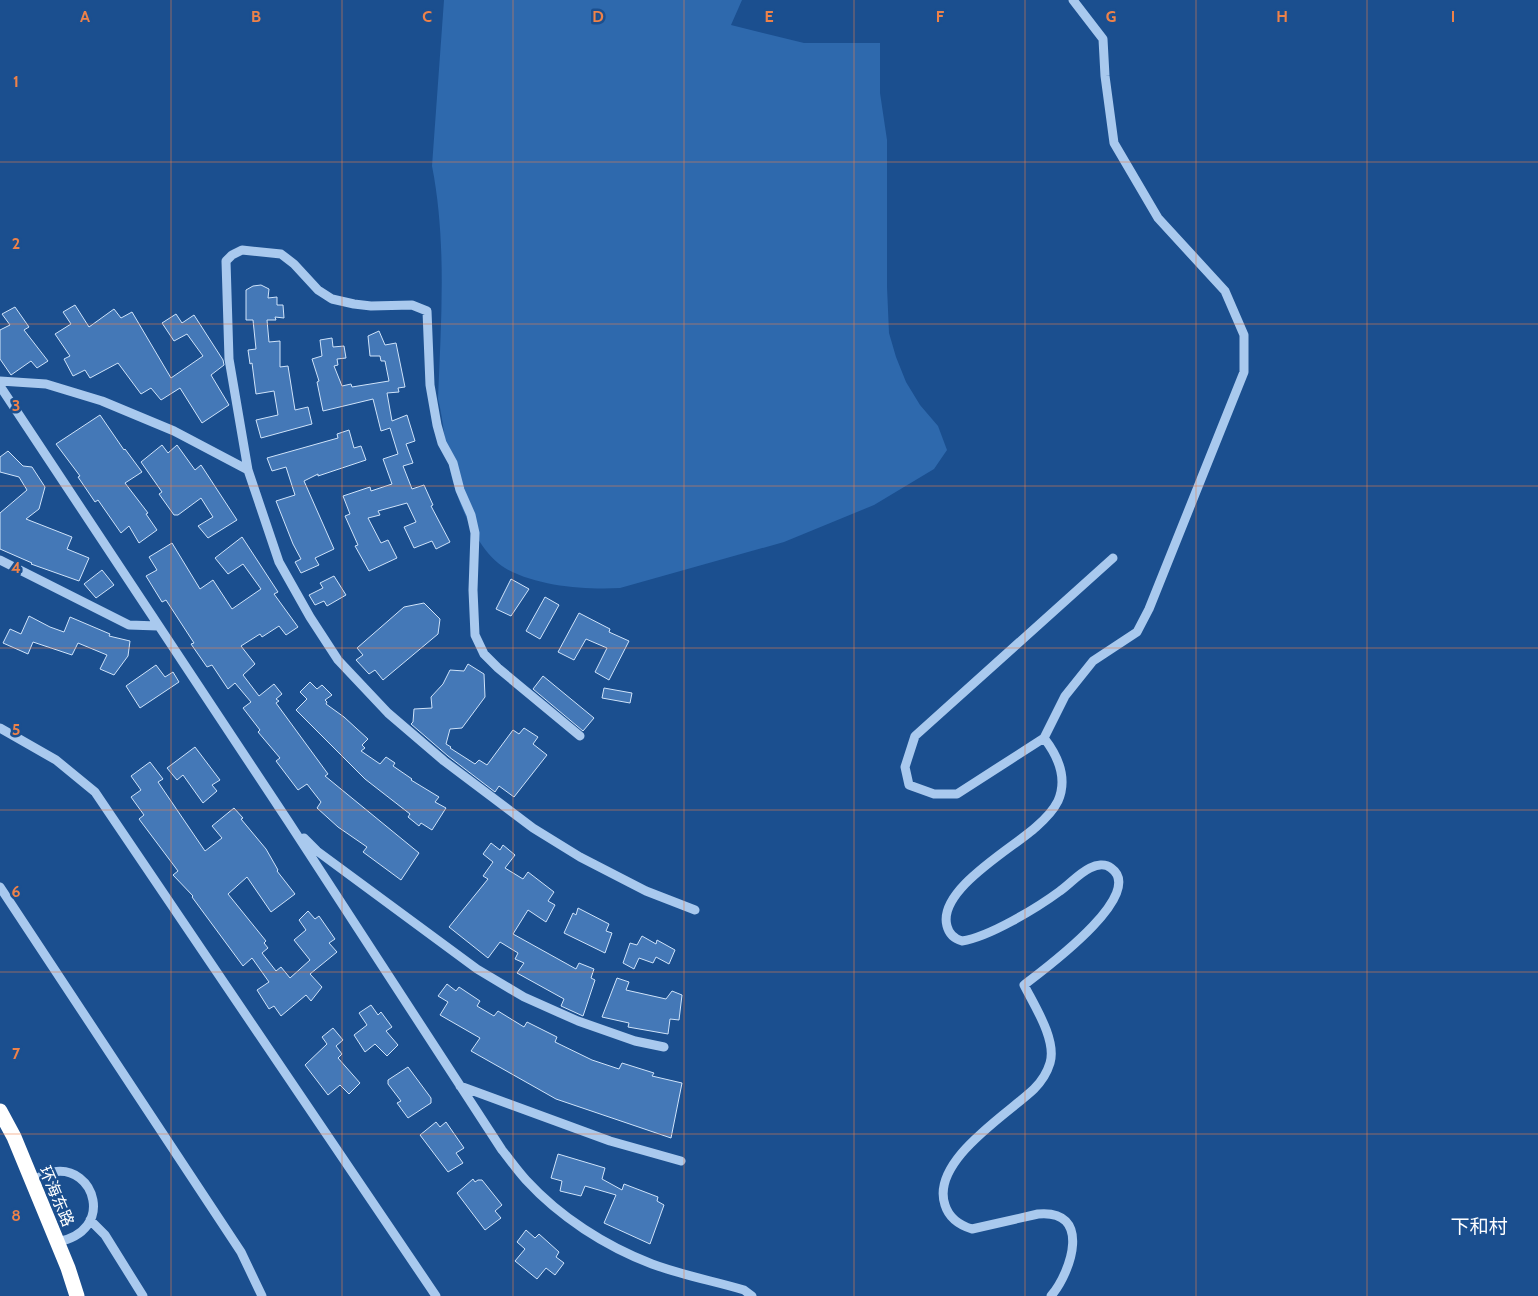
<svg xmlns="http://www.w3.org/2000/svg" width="1538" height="1296" viewBox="0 0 1538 1296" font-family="Cabin,'Noto Sans SC',sans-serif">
<rect width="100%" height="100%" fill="#1b4f8f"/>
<path fill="#2e69ad" d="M444,0H742L731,25L804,43H880V93L887,140V287L889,333L896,357L906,382L920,405L938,426L947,450L934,469L874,505L784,542L620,588C585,590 536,586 505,568C477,551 457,501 450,470C445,447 444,423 438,399C441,322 447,242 432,166Z"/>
<path fill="#4478b7" stroke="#cfe3fa" d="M261,285L269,289L268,298L277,297V305H283L284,318L275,317L276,320H267L269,342L280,341V367L288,366L295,410L308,407L312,424L261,438L256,420L278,415L274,391L256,394L252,363L250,364L248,350L256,349L253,320H246V290L253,286Z
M75,305L89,327L114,309L121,318L132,312L171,378L203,356L187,334L174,341L162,323L176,314L182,323L194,315L223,360L224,365L211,375L229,405L202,423L180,388L161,400L151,388L141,394L118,363L90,378L85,370L73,376L64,359L70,356L55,334L71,324L63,312Z
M15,307L29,327L24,330L48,361L37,368L31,361L11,375L0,359V330L10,325L2,314Z
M379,331L385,345L396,343L405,387L398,388L399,392L387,393L392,421L407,415L415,441L406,444L413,463L403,466L412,489L424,485L433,505L431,506L450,542L436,549L432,541L414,548L404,527L416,522L407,503L378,511L380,515L368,518L381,543L388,540L397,558L369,571L355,546L358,545L345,516L350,514L343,496L370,487L371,491L392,484L383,459L398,454L390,428L381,431L373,399L323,411L317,382L319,381L312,359L322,356L320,340L332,338L333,347L344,346L346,358L337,359L338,365L334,366L342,386L351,384L352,387L389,381L385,361H381L380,356H370L368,336Z
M100,415L124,450L125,449L142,472L125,483L148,513L146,514L157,530L139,543L129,526L121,533L98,500L95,502L78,477L80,476L56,444Z
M349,430L354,448L361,446L366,460L318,476V474L304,481L334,549L315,558L319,565L301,573L295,562L301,559L293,544L276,501L295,495L286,467L272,471L267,458L338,438L337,434Z
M162,445L168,453L177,445L195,470L201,465L237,520L208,538L198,526L213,517L201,498L178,515H174L159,494L162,492L141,462Z
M8,451L23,466L32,467L45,487L39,509L26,519L72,537L67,549L89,558L79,581L31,564L32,563L0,549V513L27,490L19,477L0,472V457Z
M242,537L278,592L274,594L298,627L286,635L279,626L262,637L260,634L241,646L255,664L243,675L259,696L274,684L282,694L276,699L279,701L276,703L328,774L325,776L419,853L401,880L363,852L367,847L338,827L317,808L321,802L307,784L298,790L276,761L280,758L258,732L260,730L243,708L251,702L235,683L228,689L212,665L207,667L191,644L194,643L166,600L162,602L146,576L157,570L149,557L172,543L200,589L213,580L232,609L261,589L243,564L228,574L215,558Z
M102,570L114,585L96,598L84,584Z
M334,576L346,595L327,606L324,601L315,605L309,595L323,588L320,583Z
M511,579L529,589L511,616L496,609Z
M545,597L559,605L540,639L526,631Z
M424,603L440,619L438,634L383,680L375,670L369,674L356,660L363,655L357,648L404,607Z
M579,613L610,629L609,632L629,641L609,680L595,672L607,648L586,639L574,660L558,652Z
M29,616L50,627L64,632L70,617L110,634L109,636L130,641L128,656L114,675L100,669L107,655L78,643L72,655L33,642L28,654L3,643L10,629L21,634Z
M468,664L484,674L485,697L462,728L450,729L446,744L451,747L450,748L475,764L479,760L487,765L513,730L519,734L524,728L538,737L533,744L547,755L514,797L499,786L495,792L448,756L411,724L413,722L414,709L432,708L431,697L443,684L450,670L464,671Z
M156,665L165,677L173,672L179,682L140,708L126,686Z
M543,676L594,718L583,731L533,689Z
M310,682L317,689L322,685L332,695L325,700L327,702L326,704L344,717L368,739L362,745L365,748L361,751L380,764L386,757L395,763L393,766L412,779L411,780L439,797L435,802L446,808L432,830L421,823L419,826L408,817L410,814L365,779L296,710L307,699L300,692Z
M604,688L632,693L630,703L602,698Z
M195,747L220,780L212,785L217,791L203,803L183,775L177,780L167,768Z
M150,762L163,779L158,782L205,851L222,838L212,826L234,808L243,818L241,819L266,849L278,870L277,871L295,894L271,912L247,877L228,894L266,941L264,943L268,948L262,953L276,971L281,967L290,978L310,960L294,940L306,930L299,920L308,911L315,919L319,916L335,939L329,943L337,952L310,974L322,987L311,1001L306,995L281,1016L274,1006L269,1009L257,990L269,982L252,958L243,966L192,897L193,896L173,875L178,871L139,819L144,815L131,797L141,790L131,776Z
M491,843L500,850L503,845L515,855L505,868L523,879L528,872L554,892L548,901L555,905L546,922L528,910L513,934L576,969L579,963L594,969L591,978L595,980L583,1016L561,1006L564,999L517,973L524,963L515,959L518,953L500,942L488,958L449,927L488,879L483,876L493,862L483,854Z
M578,908L609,924L606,931L612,933L605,953L564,933L573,913L576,915Z
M642,936L656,944L657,940L675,950L669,964L656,957L653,963L639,958L634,969L623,963L630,943L637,945Z
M617,978L629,982L626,990L666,999L672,991L682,995L679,1020L670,1019L668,1034L628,1027L629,1023L602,1017Z
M447,984L456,991L459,987L480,1001L477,1006L494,1016L498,1011L524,1027L527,1022L557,1037L555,1042L592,1060L619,1069L622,1063L654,1073L652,1076L682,1083L671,1138L556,1099L471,1051L480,1038L440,1015L448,1002L438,996Z
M371,1005L378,1015L381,1012L392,1027L386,1031L398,1045L387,1056L375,1044L365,1052L354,1035L367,1025L359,1013Z
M333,1028L343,1040L336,1046L342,1054L338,1058L360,1083L349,1094L340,1085L328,1095L305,1065L327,1044L322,1037Z
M408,1067L431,1098V1103L408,1118L397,1103L401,1101L388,1084V1080Z
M436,1122L440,1127L446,1122L464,1148L456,1153L463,1163L448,1172L420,1135Z
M558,1154L605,1168L602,1179L622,1190L624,1184L658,1197L657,1201L664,1205L650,1244L604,1223L616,1195L585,1186L581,1196L560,1191L562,1181L551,1178Z
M473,1179L475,1182L478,1180H482L502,1205L495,1211L501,1218L485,1230L457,1193Z
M526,1230L535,1238L539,1234L559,1252L556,1257L564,1263L555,1275L546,1268L537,1279L515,1261L525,1249L517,1242Z"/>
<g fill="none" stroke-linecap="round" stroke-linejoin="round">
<path stroke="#a9c9ee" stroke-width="9" d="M1073,0L1103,39L1105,76L1114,143L1158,218L1225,291L1244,335V372L1149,609L1137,632L1093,661L1065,696L1044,738L957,794H934L909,785L905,767L915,736L1113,558
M0,381L46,384L102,401L174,431L248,470
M0,386L288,821L502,1150C510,1160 517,1170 526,1180C560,1217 605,1246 652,1264C681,1275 714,1281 744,1290L752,1296
M0,560L129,625L158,626
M0,728L56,760L95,792L436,1296
M580,736L498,668L484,654L475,635L473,590L475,533L471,515L460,490L453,463L442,443L437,425L430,385L427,311L412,305L371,306L354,304L332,299L318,290L294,264L281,254L242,250L232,255L226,261L229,359L248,470L279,562L310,617L338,660L388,713L444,761L533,828L580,857L646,891L695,910
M1044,738C1058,756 1068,778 1058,801C1053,811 1044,820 1036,827C1013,848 937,890 947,926C949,934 955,939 962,941C989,937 1037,908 1060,891C1070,884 1078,874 1090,868C1096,865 1105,863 1111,868C1148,894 1042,971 1024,985C1034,1005 1057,1040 1050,1063C1047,1073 1041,1082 1034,1089C1008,1114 930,1161 945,1205C949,1218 959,1225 972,1229L1038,1214C1092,1209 1072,1271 1051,1296
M304,838L317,851L477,969L524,997L578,1021L635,1041L664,1047
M0,887L241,1252L262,1296
M460,1086L610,1141L681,1161
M32,1182C39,1177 45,1173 53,1172C95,1164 116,1231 57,1242
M90,1220L105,1235L143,1296"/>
<path stroke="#fff" stroke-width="15" d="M0,1111L14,1137L68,1268L77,1296"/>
</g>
<path fill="none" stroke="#ee8249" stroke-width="1" stroke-opacity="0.55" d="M171,0V1296M342,0V1296M513,0V1296M684,0V1296M854,0V1296M1025,0V1296M1196,0V1296M1367,0V1296M0,162H1538M0,324H1538M0,486H1538M0,648H1538M0,810H1538M0,972H1538M0,1134H1538"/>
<g text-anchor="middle" stroke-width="5" stroke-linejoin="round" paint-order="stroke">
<g font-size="16" fill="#fff" stroke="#1b4f8f">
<text transform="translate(57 1196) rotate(67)" y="6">环海东路</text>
</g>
<g font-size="19" fill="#fff" stroke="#1b4f8f">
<text x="1479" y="1233">下和村</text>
</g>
</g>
<g font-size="16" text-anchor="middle" font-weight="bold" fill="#ee8249" stroke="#1b4f8f" stroke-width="5" stroke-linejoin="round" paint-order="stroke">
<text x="85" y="22">A</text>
<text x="256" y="22">B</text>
<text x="427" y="22">C</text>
<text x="598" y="22">D</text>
<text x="769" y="22">E</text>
<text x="940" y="22">F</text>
<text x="1111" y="22">G</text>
<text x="1282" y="22">H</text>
<text x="1453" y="22">I</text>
<text x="16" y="87">1</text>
<text x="16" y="249">2</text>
<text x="16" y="411">3</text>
<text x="16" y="573">4</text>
<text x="16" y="735">5</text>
<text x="16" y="897">6</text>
<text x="16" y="1059">7</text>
<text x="16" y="1221">8</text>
</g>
</svg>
